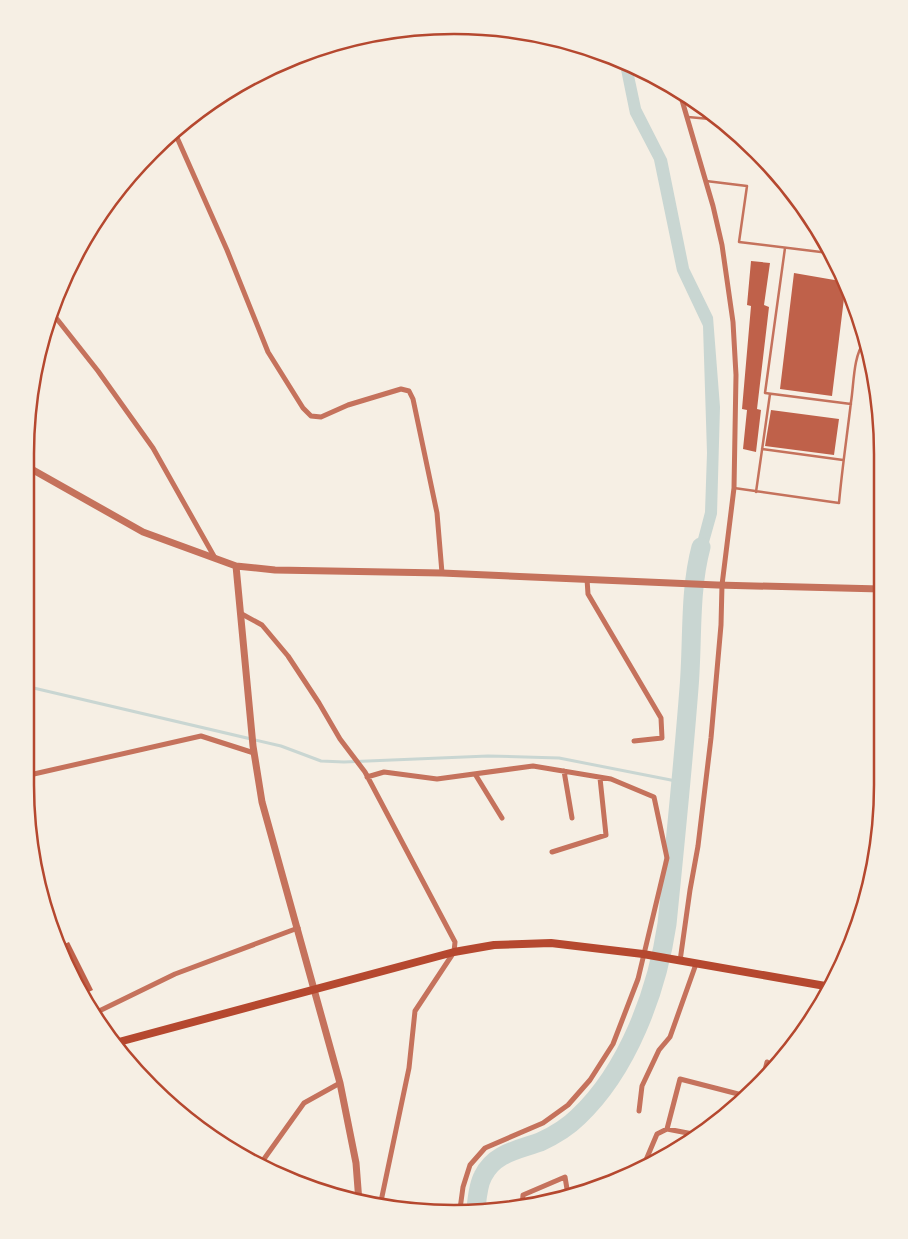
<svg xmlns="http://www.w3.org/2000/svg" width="908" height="1239" viewBox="0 0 908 1239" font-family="'Source Sans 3',sans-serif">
<rect width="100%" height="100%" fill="#f6efe4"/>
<path fill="#c9d6d2" d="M619,60L632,66L641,108L667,159L689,268L713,317L720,407L717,514L701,571L690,569L705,512L707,453L703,326L677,271L654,160L630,114Z"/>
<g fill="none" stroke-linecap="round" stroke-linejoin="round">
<path stroke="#c9d6d2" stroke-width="3" d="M25,686L281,746L321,761L344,762L488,756L559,758L681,782"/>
<path stroke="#c9d6d2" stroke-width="19" d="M476,1209C477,1199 478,1185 483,1176C494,1153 518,1150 540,1142C553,1136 567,1128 578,1117C628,1070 657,991 667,924C675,845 683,766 689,688C693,641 689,592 701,547"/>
</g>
<path fill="#bf614a" d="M768,165L779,177L767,175Z
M751,261L770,263L764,305L769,307L757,409L761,410L756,452L743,449L747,410L742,409L751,306L747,305Z
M794,273L846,282L832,396L780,389Z
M771,410L839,419L834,455L765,446Z
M69,942L93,990L84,994L62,945Z"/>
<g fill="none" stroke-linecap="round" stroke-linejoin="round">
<path stroke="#c5725c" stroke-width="2.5" d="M688,117L721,120
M706,181L747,186L739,242L829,253
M785,248L765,393L851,404
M762,449L843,460
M734,488L839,503C842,469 847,436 851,402C854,384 853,357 864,342
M756,492L770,394"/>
<path stroke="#c5725c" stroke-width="5" d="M679,90L713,206L722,245L733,322L736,375L734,488L722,585L721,625L711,738L698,846L690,890L680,961
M175,133L227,250L268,352L303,408L311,416L321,417L348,405L401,389L409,391L413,399L437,513L442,573
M53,314L98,371L153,448L215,558
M587,579L588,594L661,718L662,738L634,741
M240,613L262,625L288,656L319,703L340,739L365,772L455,942L454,952L415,1011L409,1068L380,1206
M564,771L572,818
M475,774L502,818
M25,776L201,736L254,753
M367,777L384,772L437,779L533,766L611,779L654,797L667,858L638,979L613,1044L590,1080L568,1105L543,1123L485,1148L470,1165L463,1187L460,1209
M552,852L606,835L600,778
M93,1014L175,974L298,928
M762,1082L767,1062
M639,1111L642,1086L659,1050L670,1037L696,964
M667,1129L680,1079L746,1096
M259,1166L304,1103L340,1083
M643,1167L657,1134L667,1129L698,1135
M522,1207L523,1195L565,1177L568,1195"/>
<path stroke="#c5725c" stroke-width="7" d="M26,466L143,532L236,566L275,570L442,573L717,585L881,589
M236,566L253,746L262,802L340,1083L356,1163L359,1202"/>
<path stroke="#b5482f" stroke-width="8" d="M115,1043L454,952L494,945L551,943L643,954L831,987"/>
</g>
<path d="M0 0H908V1239H0ZM454 34H454A420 420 0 0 1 874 454V785A420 420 0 0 1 454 1205H454A420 420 0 0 1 34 785V454A420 420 0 0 1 454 34Z" fill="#f6efe4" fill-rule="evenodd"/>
<path fill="none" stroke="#b5482f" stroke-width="2.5" d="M454 34H454A420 420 0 0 1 874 454V785A420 420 0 0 1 454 1205H454A420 420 0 0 1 34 785V454A420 420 0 0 1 454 34Z"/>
</svg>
